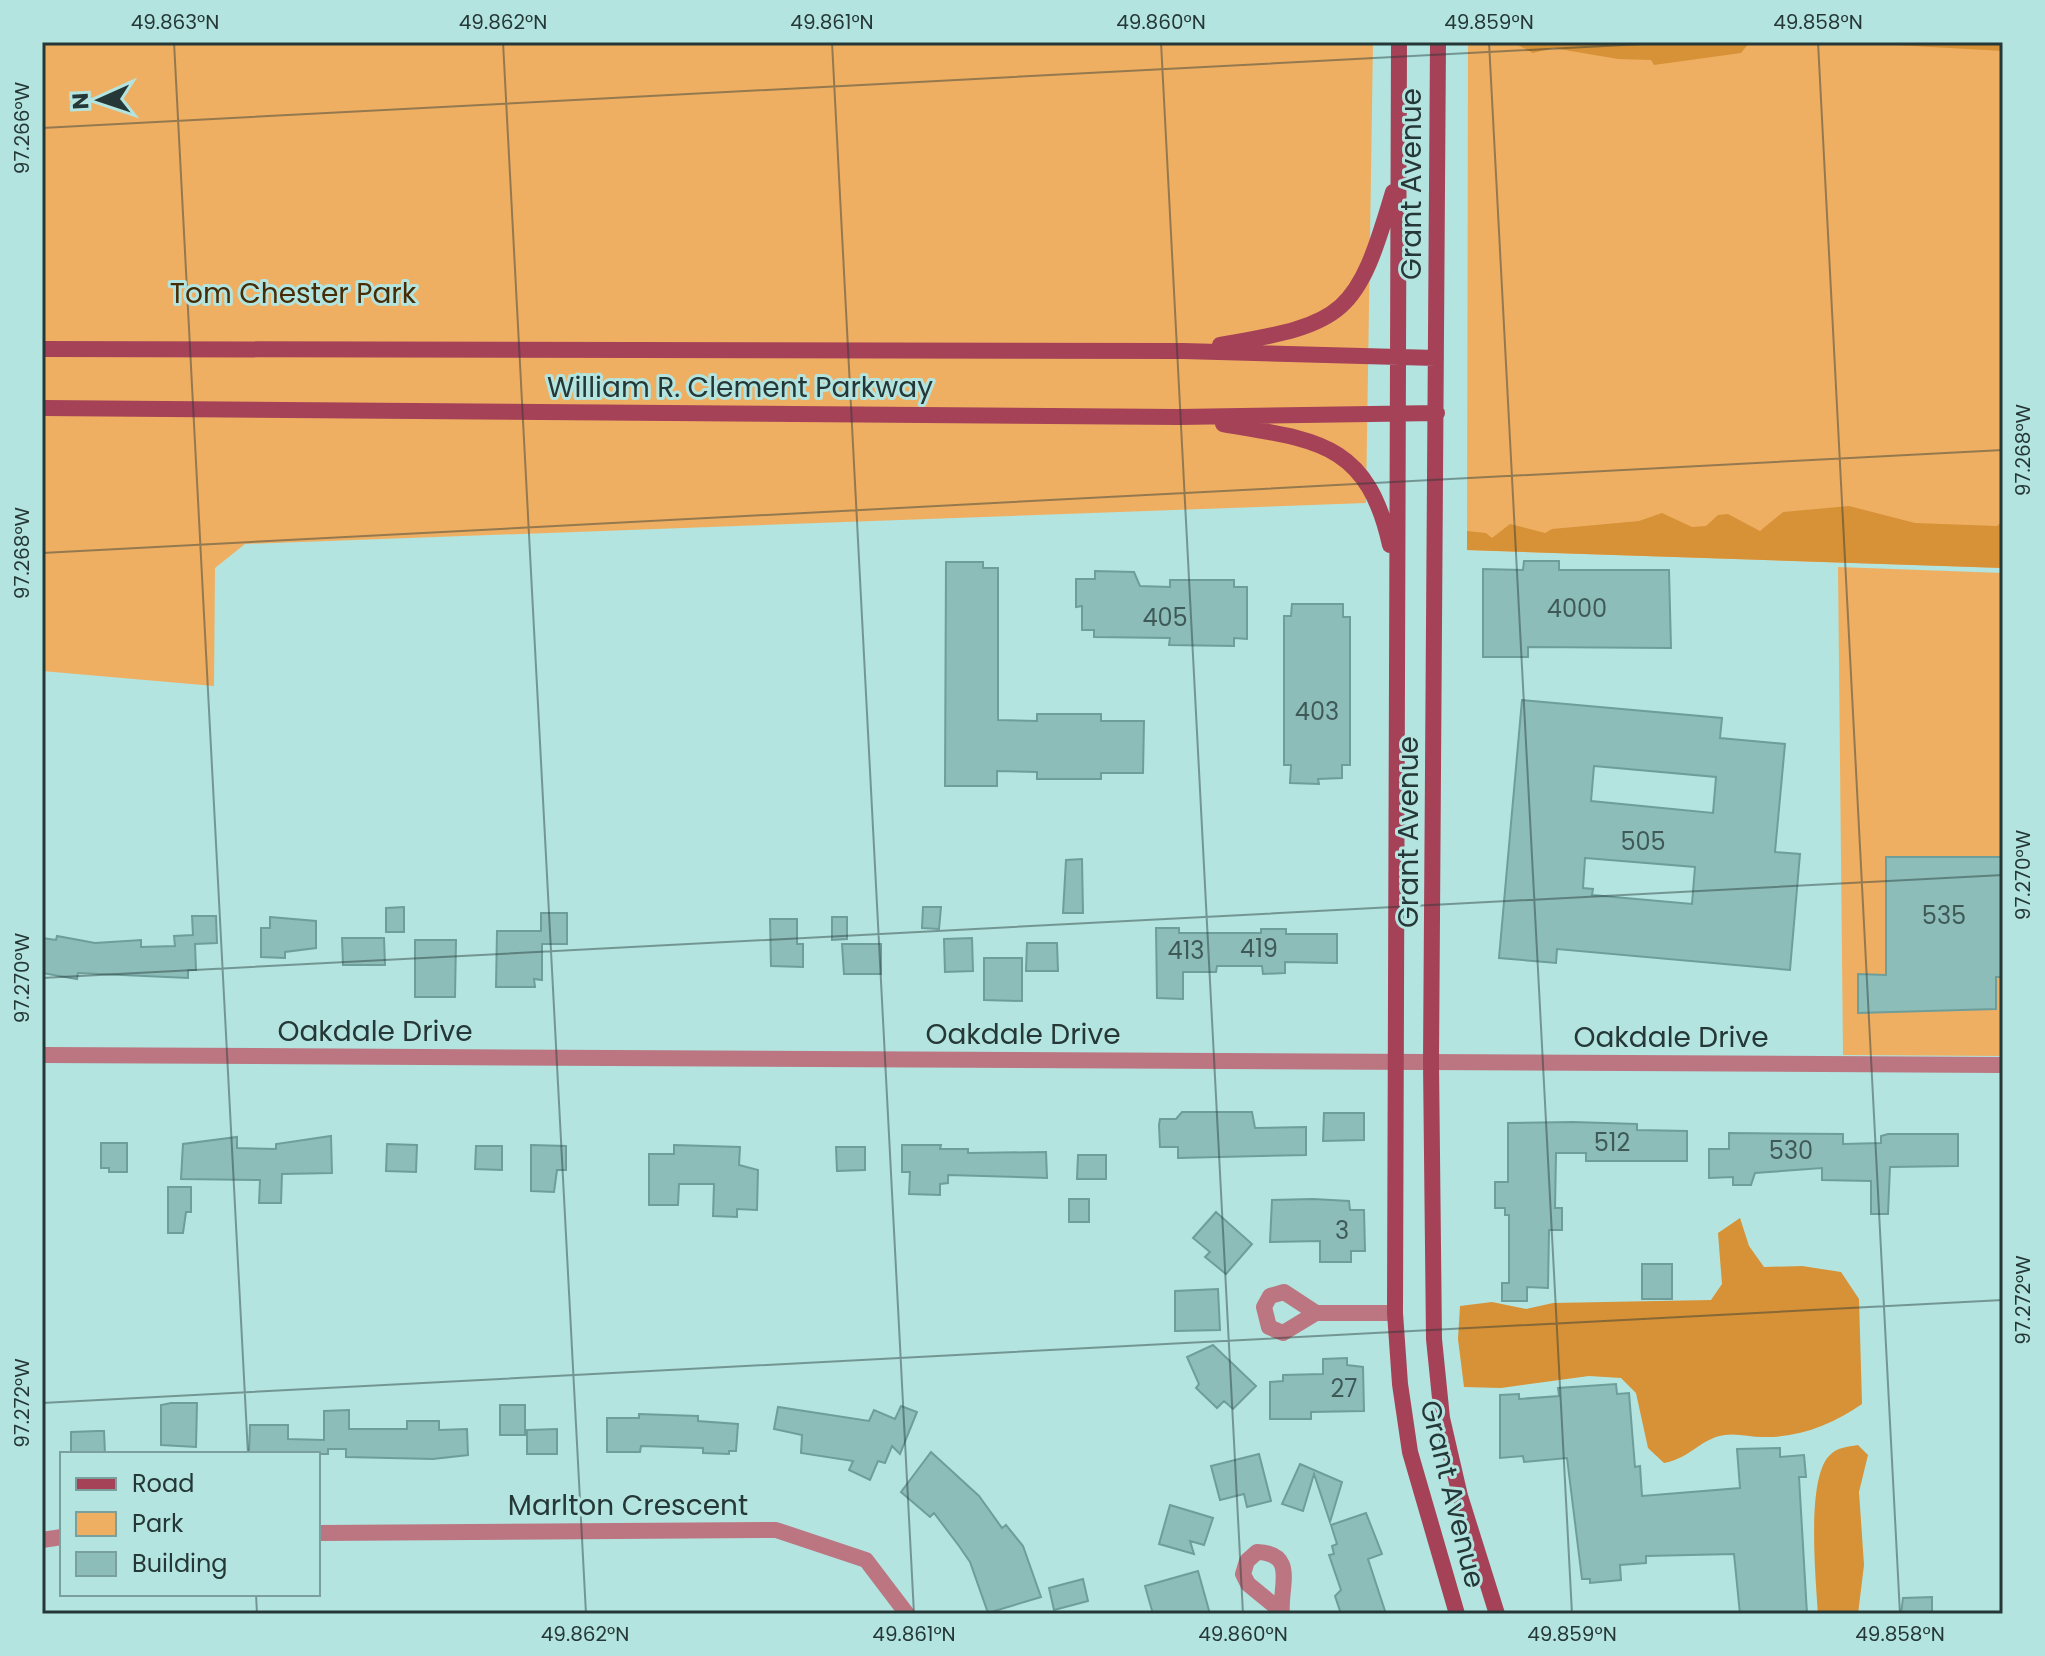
<svg xmlns="http://www.w3.org/2000/svg" width="2045" height="1656" viewBox="0 0 2045 1656" font-family="Poppins,sans-serif">
<rect width="100%" height="100%" fill="#b3e4df"/>
<path fill="#efaf63" d="M42,42H1373L1366,503L245,544L215,568L214,686L42,671Z
M1468,42H2003V568L1467,550Z
M1838,567L2003,573V1056L1843,1055Z"/>
<path fill="#d79136" d="M1512,42H1750L1741,53L1654,65L1651,60L1618,59L1553,48L1533,53Z
M1877,42H2003V51L1895,45Z
M1849,506L1915,523L1997,526L2003,521V568L1467,550V531L1486,533L1492,538L1510,524L1545,533L1552,529L1639,521L1662,513L1692,527L1706,526L1718,515L1728,514L1760,531L1783,512Z
M1740,1218L1749,1246L1764,1267L1802,1266L1841,1272L1859,1299L1862,1404C1833,1424 1799,1438 1763,1437C1750,1437 1737,1433 1725,1435C1701,1438 1691,1458 1664,1463L1648,1448L1636,1393L1621,1378L1589,1376L1501,1388L1464,1387L1458,1339L1460,1306L1492,1302L1526,1309L1553,1303L1711,1300L1722,1284L1718,1233Z
M1858,1445L1868,1455L1859,1492L1864,1565L1858,1614H1818C1816,1580 1806,1480 1829,1456C1837,1447 1847,1447 1858,1445Z"/>
<path fill="#8cbdb8" stroke="#6f9e9a" stroke-width="2" fill-rule="evenodd" d="M1524,561H1559V570H1669L1671,648L1528,647V657H1483V569L1523,570Z
M946,562H983V568H998V720L1037,721V714H1101V721H1144L1143,773H1101V779H1037V772L997,771V786H945Z
M1095,571L1134,572L1140,586L1170,587V580H1234V587H1247V639L1234,638V646L1169,645L1170,638L1094,637V630H1082V606L1076,607V579H1095Z
M1292,604H1343V617H1350V765H1342V778L1318,779L1319,784L1290,783L1291,765H1284V616H1291Z
M1522,700L1722,718L1720,738L1785,744L1775,852L1800,854L1790,970L1557,949L1556,963L1499,958ZM1594,766L1716,777L1713,813L1591,801ZM1585,858L1695,867L1692,904L1592,895L1593,889L1583,888Z
M1886,857H2003V977H1996V1009L1858,1013V974L1886,975Z
M1082,859L1083,913H1063L1066,860Z
M404,907V932H386V908Z
M923,907H941L939,929L922,928Z
M541,913H567V944H542V980L534,979L535,987H496L497,931H541Z
M192,916H216L217,943L195,944L196,970H188V978L78,973L77,979L42,973V938L56,940L57,936L95,943L141,940V947L175,946L174,936L193,935Z
M270,917L316,921V948L285,952V958L261,957V928H270Z
M832,917H847V939L832,940Z
M770,919H797V944H803V967L771,966Z
M1156,928H1179V933H1261V929H1286V934H1337V963L1285,962V973L1263,974L1262,966H1217L1216,972H1183V999L1157,998Z
M342,938H384L385,965H343Z
M972,938L973,971L945,972L944,939Z
M415,940H456L455,997H415Z
M1027,943H1057L1058,971H1026Z
M842,944H881V974H844Z
M984,958H1022V1001L984,1000Z
M1182,1112H1252L1255,1128L1306,1127V1155L1178,1158V1147H1160L1159,1125L1160,1119H1176Z
M1324,1113H1364V1140L1323,1141Z
M1573,1122L1637,1124V1130L1687,1131V1161H1586V1153H1556L1555,1208H1562V1230H1549L1548,1288L1527,1287V1301H1502V1283H1509V1215H1505V1208H1495V1182H1508V1123Z
M1729,1133L1843,1134V1144L1881,1143V1136L1888,1134H1958V1166L1890,1167L1888,1214H1871V1181L1822,1180V1168L1755,1173L1751,1185H1733V1177L1709,1178V1149H1729Z
M331,1136L332,1173L282,1174L281,1203H259L260,1180L181,1179L183,1144L237,1137V1148L276,1149V1144Z
M101,1143H127V1172H109V1168H101Z
M387,1144L417,1145L416,1172L386,1171Z
M531,1145L566,1146V1170H557L554,1192L531,1191Z
M674,1145L740,1147L739,1165L758,1170L757,1210L737,1209V1217L713,1216L714,1184H679L678,1205H649V1154H674Z
M902,1145H941L940,1149H968V1153L1046,1152L1047,1178L948,1175V1183L940,1184V1195L909,1194L910,1172H902Z
M476,1146H502V1170L475,1169Z
M836,1147H865V1170L837,1171Z
M1078,1155H1106V1179H1077Z
M168,1187H191V1212H186L183,1233H168Z
M1069,1199H1089V1222H1069Z
M1313,1199L1349,1201L1350,1210H1364L1365,1251H1351V1262H1320V1241L1270,1242L1272,1200Z
M1216,1212L1252,1244L1226,1274L1205,1257L1210,1252L1193,1238Z
M1642,1264H1672V1299H1642Z
M1218,1289L1220,1330L1175,1331V1291Z
M1213,1345L1256,1386L1233,1409L1224,1401L1217,1408L1196,1388L1199,1384L1187,1357Z
M1347,1358V1365L1363,1367L1364,1411L1311,1412V1419H1270V1382L1283,1381V1375L1323,1374V1359Z
M1616,1384L1617,1394L1629,1393L1635,1467L1640,1466L1642,1496L1740,1488L1737,1449L1780,1448V1457L1804,1455L1806,1477H1799L1807,1614H1740L1734,1554L1646,1556V1563L1620,1565L1621,1580L1590,1583V1579H1582L1567,1458L1524,1462L1523,1456L1500,1458V1395L1519,1394V1399L1559,1396L1558,1388Z
M171,1403H197L196,1447L161,1445V1405Z
M500,1405H525V1435H500Z
M901,1406L917,1412L900,1454L892,1446L885,1463L878,1461L870,1480L849,1470L853,1461L801,1453L802,1435L774,1429L778,1407L869,1421L874,1410L895,1419Z
M349,1410V1429H407V1421H439V1430L467,1429L468,1455L433,1459L346,1457V1449H328V1454H249L250,1425H288V1439L324,1440V1411Z
M639,1414L698,1416V1421L738,1424L736,1451H729V1454L703,1453V1448L641,1446L640,1452H607V1418H639Z
M557,1429V1454H527V1430Z
M98,1431H104L105,1454H71V1432Z
M931,1452L979,1496L1002,1528L1006,1525L1023,1546L1041,1597L988,1613L970,1562L959,1546L934,1513L930,1517L901,1492Z
M1259,1454L1271,1501L1247,1507L1244,1494L1220,1500L1211,1466Z
M1300,1464L1342,1482L1330,1522L1314,1474L1303,1511L1282,1504Z
M1170,1505L1213,1518L1204,1545L1190,1541L1194,1554L1159,1544Z
M1366,1513L1382,1554L1368,1559L1386,1614H1341L1335,1596L1341,1590L1329,1555L1334,1554L1332,1546L1337,1544L1331,1525Z
M1198,1571L1210,1614H1153L1145,1586Z
M1083,1579L1088,1601L1054,1610L1049,1588Z
M1932,1597V1614H1901L1903,1598Z"/>
<g fill="none" stroke-linecap="round" stroke-linejoin="round">
<path stroke="#bb7681" stroke-width="16" d="M42,1055L2003,1065
M1316,1313L1283,1333L1269,1327L1264,1307L1270,1296L1284,1292L1316,1313H1395
M318,1533L776,1530L866,1560L907,1614
M42,1540L62,1537
M1281,1611L1248,1584L1243,1574L1247,1561L1257,1552C1298,1553 1279,1588 1282,1614"/>
<path stroke="#a54258" stroke-width="16" d="M1399,42L1395,1313L1400,1384L1410,1452L1457,1614
M1438,42L1431,1062L1434,1339L1442,1418L1460,1496L1497,1614
M1220,345C1347,324 1357,314 1393,192
M42,349L1183,351L1436,358
M42,408L1179,417L1437,413
M1223,424C1315,440 1367,441 1390,545"/>
</g>
<path fill="none" stroke="#253837" stroke-width="2" stroke-opacity="0.45" d="M174,42L248,1454M503,42L586,1614M832,42L914,1614M1161,42L1243,1614M1489,42L1572,1614M1818,42L1900,1614M42,128L1680,42M42,553L2003,450M42,978L2003,875M42,1403L2003,1300M256,1594L257,1614"/>
<g text-anchor="middle" stroke-width="6" stroke-linejoin="round" paint-order="stroke">
<g font-size="24" fill="#3f5957">
<text x="1577" y="617">4000</text>
<text x="1165" y="626">405</text>
<text x="1317" y="720">403</text>
<text x="1643" y="850">505</text>
<text x="1944" y="924">535</text>
<text x="1259" y="957">419</text>
<text x="1186" y="959">413</text>
<text x="1612" y="1151">512</text>
<text x="1791" y="1159">530</text>
<text x="1342" y="1239">3</text>
<text x="1344" y="1397">27</text>
</g>
<g font-size="28" fill="#253837" stroke="#b3e4df">
<text transform="translate(1411 184) rotate(-90)" y="10">Grant Avenue</text>
<text x="740" y="397">William R. Clement Parkway</text>
<text transform="translate(1408 832) rotate(-90)" y="10">Grant Avenue</text>
<text x="375" y="1041">Oakdale Drive</text>
<text x="1023" y="1044">Oakdale Drive</text>
<text x="1671" y="1047">Oakdale Drive</text>
<text transform="translate(1453 1494) rotate(76)" y="10">Grant Avenue</text>
<text x="628" y="1515">Marlton Crescent</text>
</g>
<g font-size="28" fill="#482c05" stroke="#b3e4df">
<text x="293" y="303">Tom Chester Park</text>
</g>
</g>
<rect width="2045" height="1656" fill="none" stroke="#b3e4df" stroke-width="88"/>
<rect x="60" y="1452" width="260" height="144" fill="#b3e4df" stroke="#7a9f9c" stroke-width="2"/>
<rect x="76" y="1478" width="40" height="12" fill="#a54258" stroke="#7a9f9c" stroke-width="2"/>
<text x="132" y="1492" font-size="24" fill="#253837">Road</text>
<rect x="76" y="1512" width="40" height="24" fill="#efaf63" stroke="#7a9f9c" stroke-width="2"/>
<text x="132" y="1532" font-size="24" fill="#253837">Park</text>
<rect x="76" y="1552" width="40" height="24" fill="#8cbdb8" stroke="#7a9f9c" stroke-width="2"/>
<text x="132" y="1572" font-size="24" fill="#253837">Building</text>
<g transform="translate(100 100) rotate(267)" stroke="#b3e4df" stroke-width="6" paint-order="stroke">
<path d="M0-6L14 30L0 20L-14 30Z" fill="#253837"/>
<text y="-12" font-size="22" font-weight="bold" text-anchor="middle" fill="#253837">N</text>
</g>
<rect x="44" y="44" width="1957" height="1568" fill="none" stroke="#253837" stroke-width="3"/>
<g font-size="20" text-anchor="middle" fill="#253837">
<text x="175" y="29">49.863°N</text>
<text x="503" y="29">49.862°N</text>
<text x="832" y="29">49.861°N</text>
<text x="1161" y="29">49.860°N</text>
<text x="1489" y="29">49.859°N</text>
<text x="1818" y="29">49.858°N</text>
<text transform="translate(22 128) rotate(-90)" y="7">97.266°W</text>
<text transform="translate(2023 450) rotate(-90)" y="7">97.268°W</text>
<text transform="translate(22 553) rotate(-90)" y="7">97.268°W</text>
<text transform="translate(2023 875) rotate(-90)" y="7">97.270°W</text>
<text transform="translate(22 978) rotate(-90)" y="7">97.270°W</text>
<text transform="translate(2023 1300) rotate(-90)" y="7">97.272°W</text>
<text transform="translate(22 1403) rotate(-90)" y="7">97.272°W</text>
<text x="585" y="1641">49.862°N</text>
<text x="914" y="1641">49.861°N</text>
<text x="1243" y="1641">49.860°N</text>
<text x="1572" y="1641">49.859°N</text>
<text x="1900" y="1641">49.858°N</text>
</g>
</svg>
